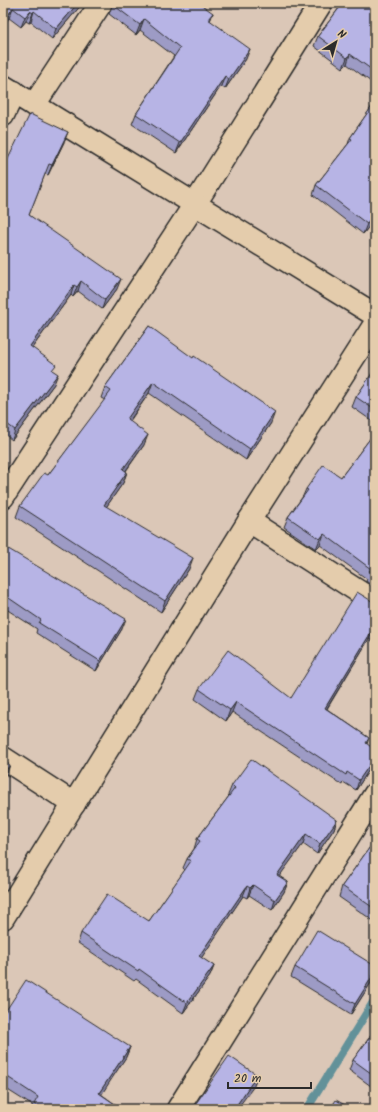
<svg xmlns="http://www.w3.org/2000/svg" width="378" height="1112" viewBox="0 0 378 1112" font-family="Kalam,sans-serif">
<rect width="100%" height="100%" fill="#dbc7b7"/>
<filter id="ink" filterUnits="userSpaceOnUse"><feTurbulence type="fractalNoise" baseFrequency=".025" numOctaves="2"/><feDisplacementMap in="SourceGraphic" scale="8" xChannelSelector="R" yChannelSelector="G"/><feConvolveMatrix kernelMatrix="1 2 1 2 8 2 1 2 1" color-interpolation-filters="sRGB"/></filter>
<g filter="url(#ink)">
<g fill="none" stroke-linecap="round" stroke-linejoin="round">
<path stroke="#629199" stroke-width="8" d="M307,1109L375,999"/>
<g stroke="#2b2b2b" stroke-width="25">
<path id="minor" d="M34,105L101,3
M3,115L14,92
M3,497L195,204L321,3
M249,521L375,602
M3,758L74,804
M178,1109L375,794"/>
</g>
<g stroke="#2b2b2b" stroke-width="25">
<path id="tertiary" d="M3,86L375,315
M3,918L249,521L375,324"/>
</g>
<use href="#minor" stroke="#e4ccac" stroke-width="22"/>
<use href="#tertiary" stroke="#e4ccac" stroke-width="22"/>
</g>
<path fill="#9d9bc5" stroke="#2b2b2b" d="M3,3H83L52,39L31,22L29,23L26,21L21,27L9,18Z
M113,3L213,13L210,21L246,59L225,89L221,86L176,153L132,124L136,114L174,56L140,30L136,35L109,14Z
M342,3H375V85L347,64L343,68L314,46L318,36L342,4Z
M375,102V219L363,234L313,195L316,185L348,144L350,138Z
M64,142L48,175L45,174L29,215L117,289L102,309L78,291L73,297L71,295L32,348L53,371L54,384L12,440L3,433V164L5,165Z
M149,326L271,423L246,460L149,393L130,421L144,445L126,471L127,472L123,483L106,507L189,569L161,612L16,517L20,506L48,475L105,400L101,398L105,387Z
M375,369V423L352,407L356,397Z
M375,432V588L366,581L367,579L320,545L316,549L284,527L288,517L303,496L306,489L341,477Z
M3,550L122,629L96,671L36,633L37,629L3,607Z
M375,603V643L369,639L327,709L369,738L367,744L374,762L356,790L343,782L342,785L232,712L226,721L195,699L199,689L291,698Z
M232,785L337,820L334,829L317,854L303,844L279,876L288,882L284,892L272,910L249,895L247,898L243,896L201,958L214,966L210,976L183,1013L136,979L134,981L78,943L81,933L149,921L185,870L183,868L187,859L194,849L197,839L229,796L228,795Z
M375,840V922L339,897L342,886Z
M295,967L374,978L351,1014L291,977Z
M3,1015L130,1047L126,1057L101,1094L122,1109H32L33,1106L3,1087Z
M375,1030V1089L349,1070L353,1060Z"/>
<path fill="#807ea0" stroke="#2b2b2b" d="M78,3H83L52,39L56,29Z
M13,8L9,18L3,27V22Z
M30,11L26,21L21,27L25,17Z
M34,11L31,22L29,23L33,13Z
M213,13L209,23L208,19Z
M144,19L140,30L136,35L140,25Z
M250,49L246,59L225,89L229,79Z
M350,54L347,64L343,68L347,58Z
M225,76L221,86L176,153L180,143Z
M68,132L64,142L48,175L52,165Z
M375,213V219L363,234L367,224Z
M121,279L117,289L102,309L105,300Z
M81,281L78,291L73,297L77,287Z
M74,285L71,295L26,356L30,346Z
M58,374L54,384L12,440L15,430Z
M153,382L149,393L123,430L127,419Z
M275,412L271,423L246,460L250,449Z
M148,435L144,445L119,480L123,469Z
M127,472L123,483L100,516L104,505Z
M324,534L320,545L316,549L320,539Z
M193,558L189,569L161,612L165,601Z
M126,619L122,629L96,671L100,661Z
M373,629L369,639L321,718L325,708Z
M236,702L232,712L226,721L230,710Z
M375,757L374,762L356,790L359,780Z
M10,765L6,775L3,779V774Z
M337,820L334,829L317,854L320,844Z
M306,834L303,844L273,885L277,875Z
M288,882L284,892L272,910L275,900Z
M253,885L249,895L247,898L250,888Z
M247,886L243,896L196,966L199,956Z
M214,966L210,976L183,1013L187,1003Z
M375,972V975L374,978L351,1014L355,1004Z
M130,1047L126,1057L96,1103L99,1093Z
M257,1075L254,1086L237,1109H234Z"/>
<path fill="#b7b4e5" stroke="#2b2b2b" d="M3,3H78L56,29L34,11L33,13L30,11L25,17L13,8L3,22Z
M113,3H199L213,13L208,19L250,49L229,79L225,76L180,143L136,114L180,48L144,19L140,25L112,4Z
M343,3H375V72L350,54L347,58L318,36Z
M375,102V213L367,224L316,185L352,139L350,138Z
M30,114L68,132L52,165L49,164L29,215L121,279L105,300L81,281L77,287L74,285L30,346L56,365L52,370L58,374L15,430L3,421V164L5,165Z
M149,326L193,358L194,356L275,412L250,449L153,382L127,419L148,435L123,469L127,472L104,505L193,558L165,601L20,506L44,473L48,475L111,391L105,387Z
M375,369V410L356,397Z
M375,432V575L369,571L371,569L324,534L320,539L288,517L308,490L306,489L323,465L341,477Z
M5,547L126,619L100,661L39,623L41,620L3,594V550Z
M357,592L375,603V630L373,629L325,708L369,738L366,743L375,750V757L359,780L347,772L346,775L236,702L230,710L199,689L228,650L291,698Z
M251,759L337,820L320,844L306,834L277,875L288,882L275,900L253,885L250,888L247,886L199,956L214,966L187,1003L139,969L138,971L81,933L107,894L149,921L191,861L187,859L200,841L197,839L235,788L232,785Z
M3,760L10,765L3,774Z
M375,840V909L342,886Z
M317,930L375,966V972L355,1004L295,967Z
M26,980L130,1047L99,1093L122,1109H42L34,1104L38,1097L3,1074V1015Z
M375,1030V1076L353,1060Z
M229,1056L257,1075L234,1109H192Z
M336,1100L352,1109H330Z"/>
</g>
<rect width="378" height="1112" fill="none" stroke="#e4ccac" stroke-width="16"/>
<rect x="8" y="8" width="362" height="1096" fill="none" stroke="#2b2b2b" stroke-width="1.5" filter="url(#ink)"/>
<g transform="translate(336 42) rotate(37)" stroke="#e4ccac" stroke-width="3" paint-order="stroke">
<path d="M0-3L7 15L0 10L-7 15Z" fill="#2b2b2b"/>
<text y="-6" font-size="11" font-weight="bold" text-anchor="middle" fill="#2b2b2b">N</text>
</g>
<path d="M228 1082v6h83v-6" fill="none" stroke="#2b2b2b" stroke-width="2"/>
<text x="234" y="1082" font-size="12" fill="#2b2b2b" stroke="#e4ccac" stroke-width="3" paint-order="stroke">20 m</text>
</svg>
